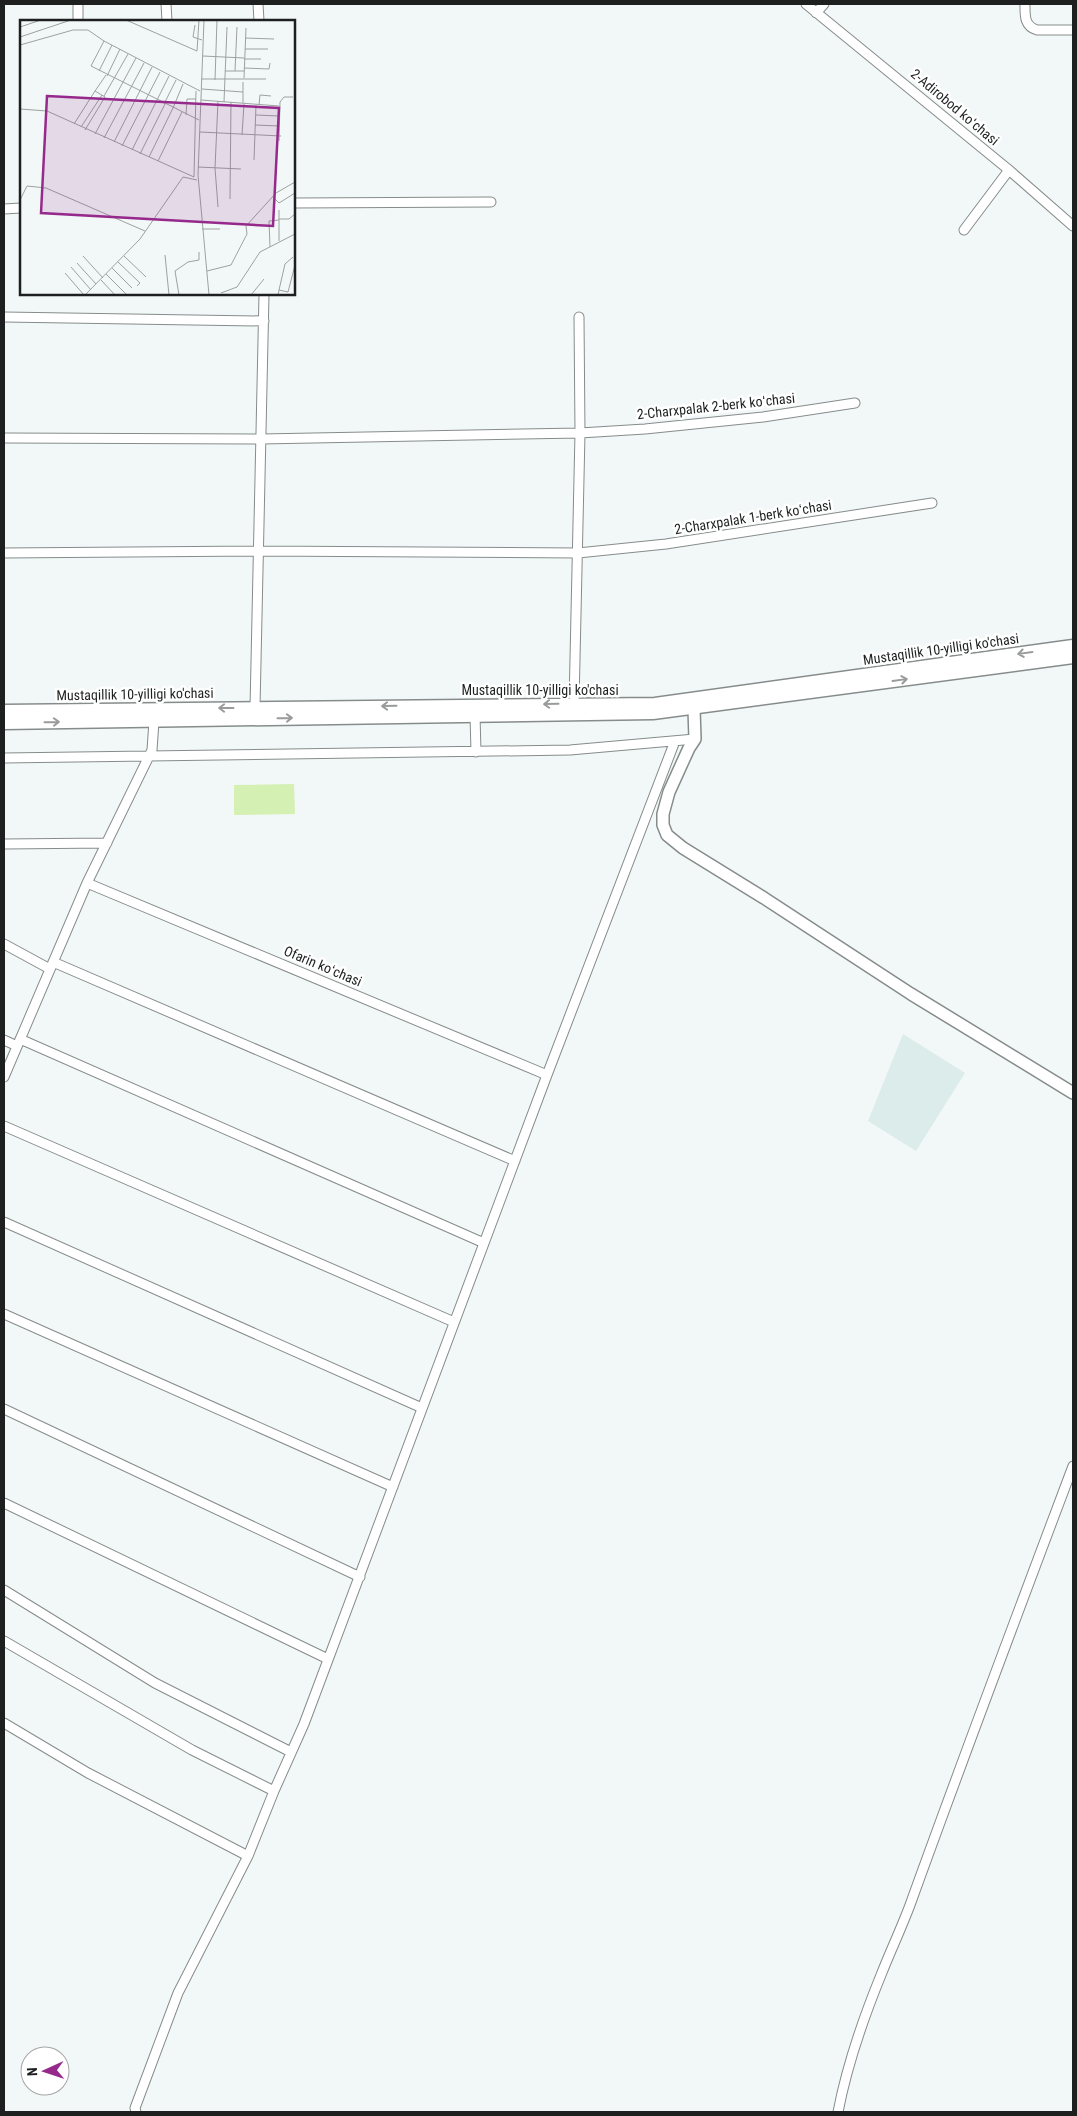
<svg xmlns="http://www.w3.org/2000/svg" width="1077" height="2116" viewBox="0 0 1077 2116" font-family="'Roboto Condensed',sans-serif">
<rect width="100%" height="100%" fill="#f2f8f7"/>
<path fill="#dcecea" d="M903,1034L965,1073L916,1151L868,1121Z"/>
<path fill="#d5f0b3" d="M294,784L295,814L234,815V785Z"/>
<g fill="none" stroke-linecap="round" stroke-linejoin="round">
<g stroke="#868c8b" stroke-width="11">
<path id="minor" d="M78,4V21
M166,4L167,21
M258,4L259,21
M806,4L1009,170L1073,226
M1025,4C1025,15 1024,26 1037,30H1073
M816,13L824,4
M294,203L491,202
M4,209L21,208
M964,230L1009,170
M4,317L264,321
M4,438L261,439L580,433L645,429L763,417L855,403
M4,553L259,551L578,553L666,544L932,503
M574,704L580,433L579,317
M255,708L264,294
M475,715L476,752
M4,758L570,750L695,739
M4,844L107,843
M87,883L547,1075
M4,944L50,969
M53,962L515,1161
M20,1039L484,1243
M4,1040L17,1046
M4,1077L87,883L152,750L154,721
M4,1126L454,1322
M4,1222L422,1408
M4,1314L393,1487
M4,1409L360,1577
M4,1503L328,1659
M4,1590L155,1683L291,1752
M4,1641L192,1750L274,1791
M4,1723L88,1773L248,1856
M136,2112L135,2108L178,1993L248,1856L274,1791L304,1724L547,1075L675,741
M838,2112C847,2065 863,2019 881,1975C890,1952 901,1929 910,1905C963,1758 1018,1612 1073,1466"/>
</g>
<g stroke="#868c8b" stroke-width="14">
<path id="tertiary" d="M694,709L695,739L689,748L669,792L663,814V825L667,835L683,848L764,898L911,994L1073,1093"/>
</g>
<g stroke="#868c8b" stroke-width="15">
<path id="secondary" d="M4,711L655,704L1073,646
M4,723L653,713L1073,657"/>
</g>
<use href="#minor" stroke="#fff" stroke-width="9"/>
<use href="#tertiary" stroke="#fff" stroke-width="11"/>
<use href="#secondary" stroke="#fff" stroke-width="12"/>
</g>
<defs><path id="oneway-shaft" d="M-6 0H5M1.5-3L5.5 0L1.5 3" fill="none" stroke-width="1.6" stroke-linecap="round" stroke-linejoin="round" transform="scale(1.25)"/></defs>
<g stroke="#9a9b9b">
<use href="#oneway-shaft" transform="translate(1025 653) rotate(172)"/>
<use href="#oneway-shaft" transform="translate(900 680) rotate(-8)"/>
<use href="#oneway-shaft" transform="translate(551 704) rotate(179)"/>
<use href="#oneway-shaft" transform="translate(389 706) rotate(179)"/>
<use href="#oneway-shaft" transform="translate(226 708) rotate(-180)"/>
<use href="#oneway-shaft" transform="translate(285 718) rotate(-1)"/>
<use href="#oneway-shaft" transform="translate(52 722) rotate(-1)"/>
</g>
<g text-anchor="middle" stroke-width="5" stroke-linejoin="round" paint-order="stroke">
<g font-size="14" fill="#1e2020" stroke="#fff">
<text transform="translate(955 107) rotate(40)" y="5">2-Adirobod koʻchasi</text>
<text transform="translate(716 406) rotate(-6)" y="5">2-Charxpalak 2-berk koʻchasi</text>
<text transform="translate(753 517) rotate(-9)" y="5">2-Charxpalak 1-berk koʻchasi</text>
<text transform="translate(941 649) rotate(-8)" y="5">Mustaqillik 10-yilligi ko'chasi</text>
<text x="540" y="695">Mustaqillik 10-yilligi ko'chasi</text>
<text transform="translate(135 694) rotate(-1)" y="5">Mustaqillik 10-yilligi ko'chasi</text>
<text transform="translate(323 966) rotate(23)" y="5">Ofarin koʻchasi</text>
</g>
</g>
<g transform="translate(20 20)">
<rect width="275" height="275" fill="#f2f8f7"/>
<path fill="none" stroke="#9da2a1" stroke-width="1" d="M106,0L177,31L179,0M184,0L178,155L189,275M175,5L173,17L182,20M0,7L21,0M0,17L51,0M225,18L254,19M0,25L53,10H68L84,21M225,29H248M183,36L224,38M224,39H241M224,48L249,49L250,43M79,51L92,25M205,51H224M215,51L217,7M87,56L100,29M224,58L226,8M181,59H246M195,60L197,0M182,69L223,72M75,71L86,55M84,76L108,34M181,80L259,86M198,81L195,148L198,187M204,82L207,7M223,83V62M144,84L156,60M239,85L240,75L251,76M153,88L163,64M0,89L27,91L174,157M166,95L167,79H176M236,95L259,96M179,100L71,46L84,21L180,71M54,104L75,71L85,77L65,110M235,105L259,106M61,107L82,75M180,112L261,116M75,114L116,38M222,115L224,84M84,118L124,43M259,121L260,82L264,77H273M94,122L132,47M102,126L140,52M112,130L149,56M120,134L145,84M129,137L153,88M234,140L236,85M138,141L162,92M178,147L221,149M174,157L176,71M253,177L259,183L275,173M210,179L211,82M0,180L7,166L26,168L125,211M259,190V221M259,199H269L275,194M182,209H200M250,227L249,201L259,200M145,235L149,275M63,236L83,258M104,236L126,257M98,242L120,263L117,266M57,243L76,264M51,247L71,270M92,248L112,268M187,251L211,245L227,214L226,206L256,173L275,162M45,253L64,275M86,254L107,275M81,260L95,275M259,270L265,244L273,237M201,273L217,267L240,232L275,214M65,275L120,219L163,157L177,160M159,275L155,251L168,242L179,240V232M231,275L244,259M258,275L259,270L268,272L275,245"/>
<path fill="#962a8c" fill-opacity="0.15" stroke="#962a8c" stroke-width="2.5" d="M27,76L259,88L253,206L21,193Z"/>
<rect width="275" height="275" fill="none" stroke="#1e2020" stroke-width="2.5"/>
</g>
<rect width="1077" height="2116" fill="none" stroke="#1e2020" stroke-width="10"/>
<g transform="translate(45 2071) rotate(267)"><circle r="24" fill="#ffffff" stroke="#a5a6a6"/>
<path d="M0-4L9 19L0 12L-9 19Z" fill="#962a8c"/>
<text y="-8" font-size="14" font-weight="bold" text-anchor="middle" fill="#1e2020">N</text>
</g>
</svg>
